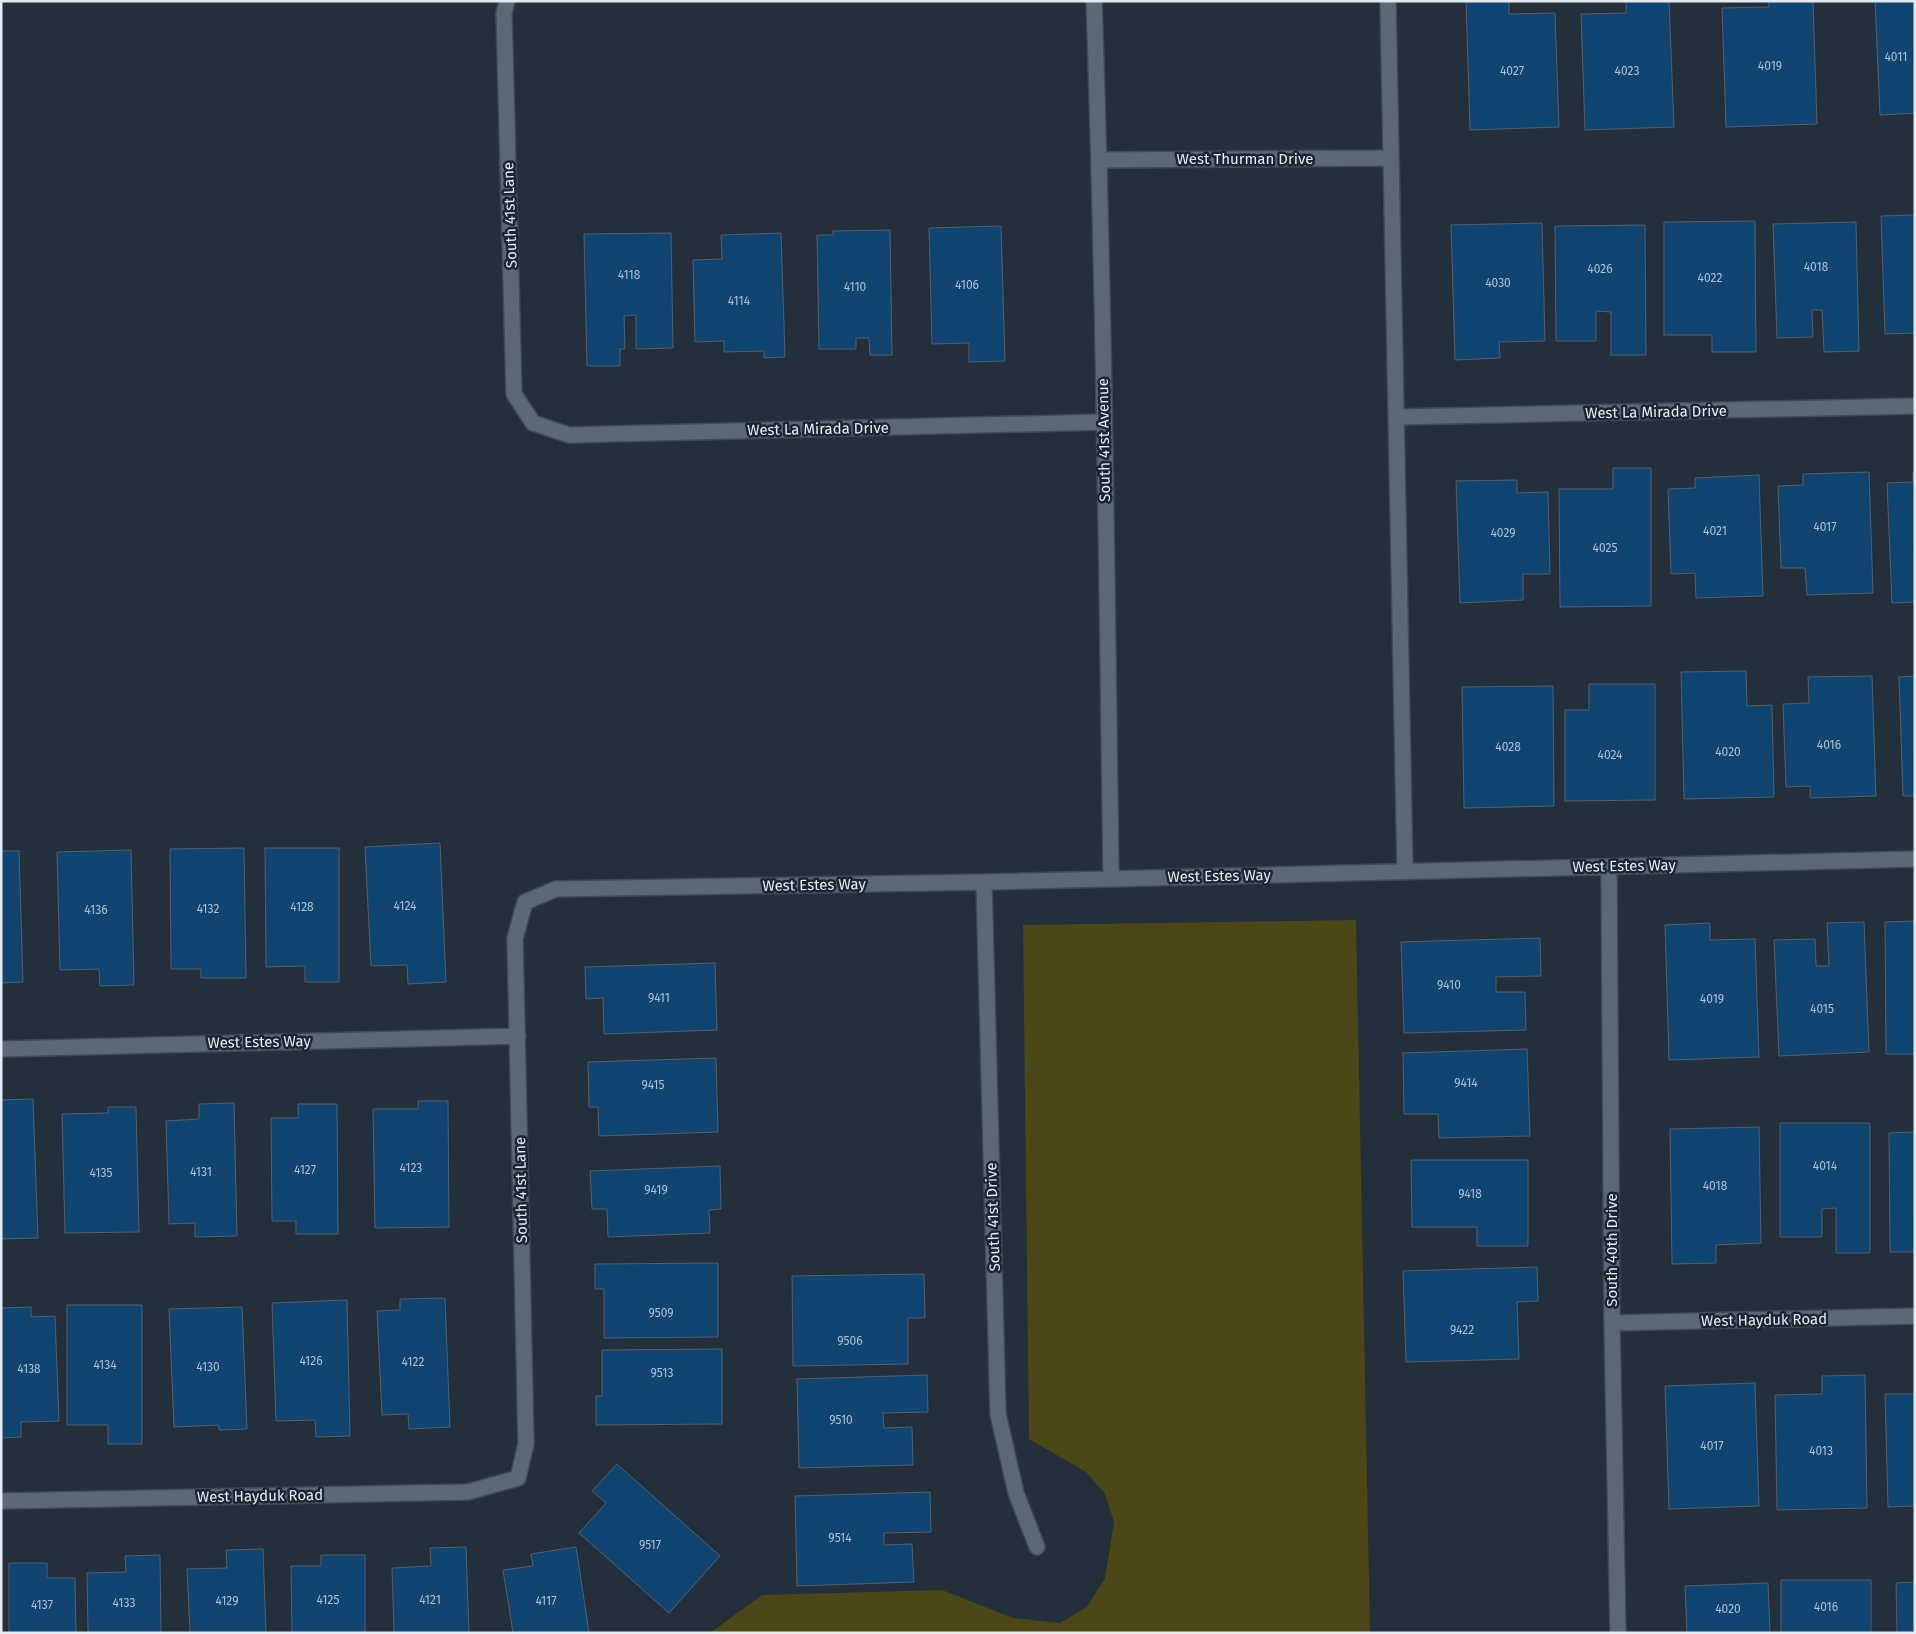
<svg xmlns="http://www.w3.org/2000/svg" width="1916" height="1634" viewBox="0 0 1916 1634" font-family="'Fira Sans',sans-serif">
<rect width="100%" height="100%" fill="#232f3b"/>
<path fill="#4c4716" d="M1356,920L1370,1633H710L762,1595L942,1590L1013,1618L1060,1623L1087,1607L1105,1578L1109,1554L1114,1522L1105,1494L1086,1472L1029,1439L1023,925Z"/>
<path fill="#104471" stroke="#54616f" d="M1466,1H1509V14L1555,13L1559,127L1470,130Z
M1626,1H1669L1674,127L1585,130L1581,14L1626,13Z
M1769,1H1813L1817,124L1726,127L1722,8L1769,7Z
M1875,1H1915V113L1880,115Z
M1915,215V333L1885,334L1881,216Z
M1755,221L1756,352H1712V335H1664V222Z
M1856,222L1859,351L1824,352L1822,310H1812L1813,337L1777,338L1773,224Z
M1542,223L1545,341L1499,342L1500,358L1455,360L1451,225Z
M1645,225L1646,355H1611V312L1596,311V341H1556L1555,226Z
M1001,226L1005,361L969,362V343L932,344L929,228Z
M890,230L892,355H870L869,338H856V349H819L817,235H833V231Z
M671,233L673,348L636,349V315L624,316L625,349H620V366H587L584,234Z
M781,233L785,357L764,358V351L724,352V341L695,342L693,260L722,259L721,235Z
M1613,468H1651V606L1560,607L1559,489H1613Z
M1869,472L1873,593L1807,595L1805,568H1781L1778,486L1803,485V474Z
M1913,473H1915V602L1892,603L1887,483L1913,482Z
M1759,475L1763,596L1696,598L1695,573L1671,574L1668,489L1695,488V478Z
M1517,480V493L1548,492L1550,574H1523V600L1460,603L1456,481Z
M1746,671L1747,706L1772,705L1774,797L1684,799L1681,672Z
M1872,676L1876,796L1810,798V786L1786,787L1783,704L1809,703L1808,677Z
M1915,676V796H1903L1899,677Z
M1589,684H1655V800L1565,801V710H1589Z
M1553,686L1554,806L1464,808L1462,687Z
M440,843L446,982L408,984L407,965L371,966L365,847Z
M244,848L246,978H201V969H171L170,849Z
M265,848H339V982H305V966L266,967Z
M131,850L134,985L100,986L99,969L60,970L57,852Z
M1,851H19L23,982L1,983Z
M1915,921V1054H1886L1885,922Z
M1864,922L1869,1052L1779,1056L1774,940L1815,939L1816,966H1829L1827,923Z
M1710,923V940L1755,939L1759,1057L1669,1060L1665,925Z
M1540,938L1541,976L1496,977V992H1525L1526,1030L1404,1033L1401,942Z
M715,963L717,1030L604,1034L603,998L586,999L585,967Z
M1527,1049L1530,1136L1439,1138L1438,1114H1404L1403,1053Z
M716,1058L718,1132L599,1136L598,1107H589L588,1062Z
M33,1099L38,1238L1,1239V1100Z
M418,1101H448L449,1227L375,1228L373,1109H418Z
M234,1103L237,1236L195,1237V1223L169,1224L166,1121L199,1119V1104Z
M298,1104H337L338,1234H296V1221H272L271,1118H298Z
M108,1107H136L139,1232L65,1233L62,1114L108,1113Z
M1780,1123H1870V1253H1836V1208L1822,1209V1237H1780Z
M1759,1127L1761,1243L1716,1245V1263L1672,1264L1670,1129Z
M1915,1132V1252H1890L1889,1133Z
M1411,1160H1528V1246H1477V1227H1412Z
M720,1166L721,1209L709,1210L710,1233L608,1237L607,1209H592L590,1171Z
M718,1263V1337L604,1338V1289H595V1264Z
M1537,1267L1538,1301L1517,1302L1519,1359L1406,1362L1403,1271Z
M924,1274L925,1318H908V1364L793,1366L792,1276Z
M445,1298L450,1427L409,1429L408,1414L382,1415L377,1311L400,1310V1299Z
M347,1300L350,1436L316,1437L315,1420L276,1421L272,1303Z
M67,1305H142V1444H108V1425H67Z
M31,1307V1317L55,1316L59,1421L21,1422V1437L1,1438V1308Z
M242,1307L247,1429L219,1430V1425L174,1427L169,1309Z
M722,1349V1424L596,1425V1396H602V1350Z
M927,1375L928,1412L883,1413L884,1428L912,1427L913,1465L799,1468L797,1379Z
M1865,1375L1867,1508L1777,1510L1775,1395L1822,1394V1376Z
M1755,1383L1759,1506L1669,1509L1665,1386Z
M1885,1394H1915V1506L1888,1507Z
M617,1464L720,1556L669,1613L579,1533L606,1503L592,1491Z
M930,1492L931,1532L884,1533V1545L912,1544L914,1582L797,1586L795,1496Z
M466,1547L469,1633H394L392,1568L431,1566L430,1548Z
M576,1547L589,1633H513L503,1570L533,1566L531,1554Z
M263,1549L266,1633H190L187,1569L227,1568L226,1550Z
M160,1555L161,1633H88L87,1573L126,1572L125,1556Z
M321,1555H365V1633H292L291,1566H321Z
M9,1563H47V1578H75L76,1633H9Z
M1781,1580H1871V1633H1781Z
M1915,1582V1633H1897L1896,1583Z
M1768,1583L1770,1633H1687L1685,1586Z"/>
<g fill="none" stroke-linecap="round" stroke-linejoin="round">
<g stroke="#404a54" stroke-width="18">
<path id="minor" d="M507,1L504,13L514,394L533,423L569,435L1104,422
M1094,1C1104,294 1107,586 1111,878
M1388,1L1405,872
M1099,160L1391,158
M1397,417L1915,406
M1609,867L1612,1323L1618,1633
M984,882L998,1414L1016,1493L1037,1547
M1,1049L518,1036
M1612,1323L1915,1316
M1,1501L468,1492L518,1478L526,1444L515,938L525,902L556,889L984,882L1915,859"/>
</g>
<use href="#minor" stroke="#5b6876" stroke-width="15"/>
</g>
<g text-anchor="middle" stroke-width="5" stroke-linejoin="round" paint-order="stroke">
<g font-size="12" fill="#aec1d2">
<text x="1896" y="61">4011</text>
<text x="1770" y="70">4019</text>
<text x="1512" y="75">4027</text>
<text x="1627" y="75">4023</text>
<text x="1816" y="271">4018</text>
<text x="1600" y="273">4026</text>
<text x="629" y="279">4118</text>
<text x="1710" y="282">4022</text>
<text x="1498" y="287">4030</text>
<text x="967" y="289">4106</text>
<text x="855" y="291">4110</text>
<text x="739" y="305">4114</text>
<text x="1825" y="531">4017</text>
<text x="1715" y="535">4021</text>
<text x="1503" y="537">4029</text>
<text x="1605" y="552">4025</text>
<text x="1829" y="749">4016</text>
<text x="1508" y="751">4028</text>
<text x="1728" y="756">4020</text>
<text x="1610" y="759">4024</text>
<text x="405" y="910">4124</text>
<text x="302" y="911">4128</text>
<text x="208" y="913">4132</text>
<text x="96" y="914">4136</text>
<text x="1449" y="989">9410</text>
<text x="659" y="1002">9411</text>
<text x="1712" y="1003">4019</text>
<text x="1822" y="1013">4015</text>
<text x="1466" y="1087">9414</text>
<text x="653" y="1089">9415</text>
<text x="1825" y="1170">4014</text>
<text x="411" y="1172">4123</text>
<text x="305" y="1174">4127</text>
<text x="201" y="1176">4131</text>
<text x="101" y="1177">4135</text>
<text x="1715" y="1190">4018</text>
<text x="656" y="1194">9419</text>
<text x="1470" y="1198">9418</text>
<text x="661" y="1317">9509</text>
<text x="1462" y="1334">9422</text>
<text x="850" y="1345">9506</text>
<text x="311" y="1365">4126</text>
<text x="413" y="1366">4122</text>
<text x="105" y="1369">4134</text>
<text x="208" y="1371">4130</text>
<text x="29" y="1373">4138</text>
<text x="662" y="1377">9513</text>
<text x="841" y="1424">9510</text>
<text x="1712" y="1450">4017</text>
<text x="1821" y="1455">4013</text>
<text x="840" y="1542">9514</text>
<text x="650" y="1549">9517</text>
<text x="328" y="1604">4125</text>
<text x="430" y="1604">4121</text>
<text x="227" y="1605">4129</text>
<text x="546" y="1605">4117</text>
<text x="124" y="1607">4133</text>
<text x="42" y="1609">4137</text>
<text x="1826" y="1611">4016</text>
<text x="1728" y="1613">4020</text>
</g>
<g font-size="15" fill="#e3ebf3" stroke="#192531">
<text x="1245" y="164">West Thurman Drive</text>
<text transform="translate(510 215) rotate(-92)" y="5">South 41st Lane</text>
<text transform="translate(1656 412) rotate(-1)" y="5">West La Mirada Drive</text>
<text transform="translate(818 429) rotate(-1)" y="5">West La Mirada Drive</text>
<text transform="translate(1104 440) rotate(-91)" y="5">South 41st Avenue</text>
<text transform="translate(1624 866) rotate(-1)" y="5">West Estes Way</text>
<text transform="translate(1219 876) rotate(-1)" y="5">West Estes Way</text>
<text transform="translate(814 885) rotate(-1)" y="5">West Estes Way</text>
<text transform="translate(259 1042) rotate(-1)" y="5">West Estes Way</text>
<text transform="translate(521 1190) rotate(-91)" y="5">South 41st Lane</text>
<text transform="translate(993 1217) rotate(-92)" y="5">South 41st Drive</text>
<text transform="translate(1612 1250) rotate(-90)" y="5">South 40th Drive</text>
<text transform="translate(1764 1320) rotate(-1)" y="5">West Hayduk Road</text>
<text transform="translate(260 1496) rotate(-1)" y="5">West Hayduk Road</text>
</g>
</g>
<rect width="1916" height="1634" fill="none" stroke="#e3ebf3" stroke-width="5"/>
</svg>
